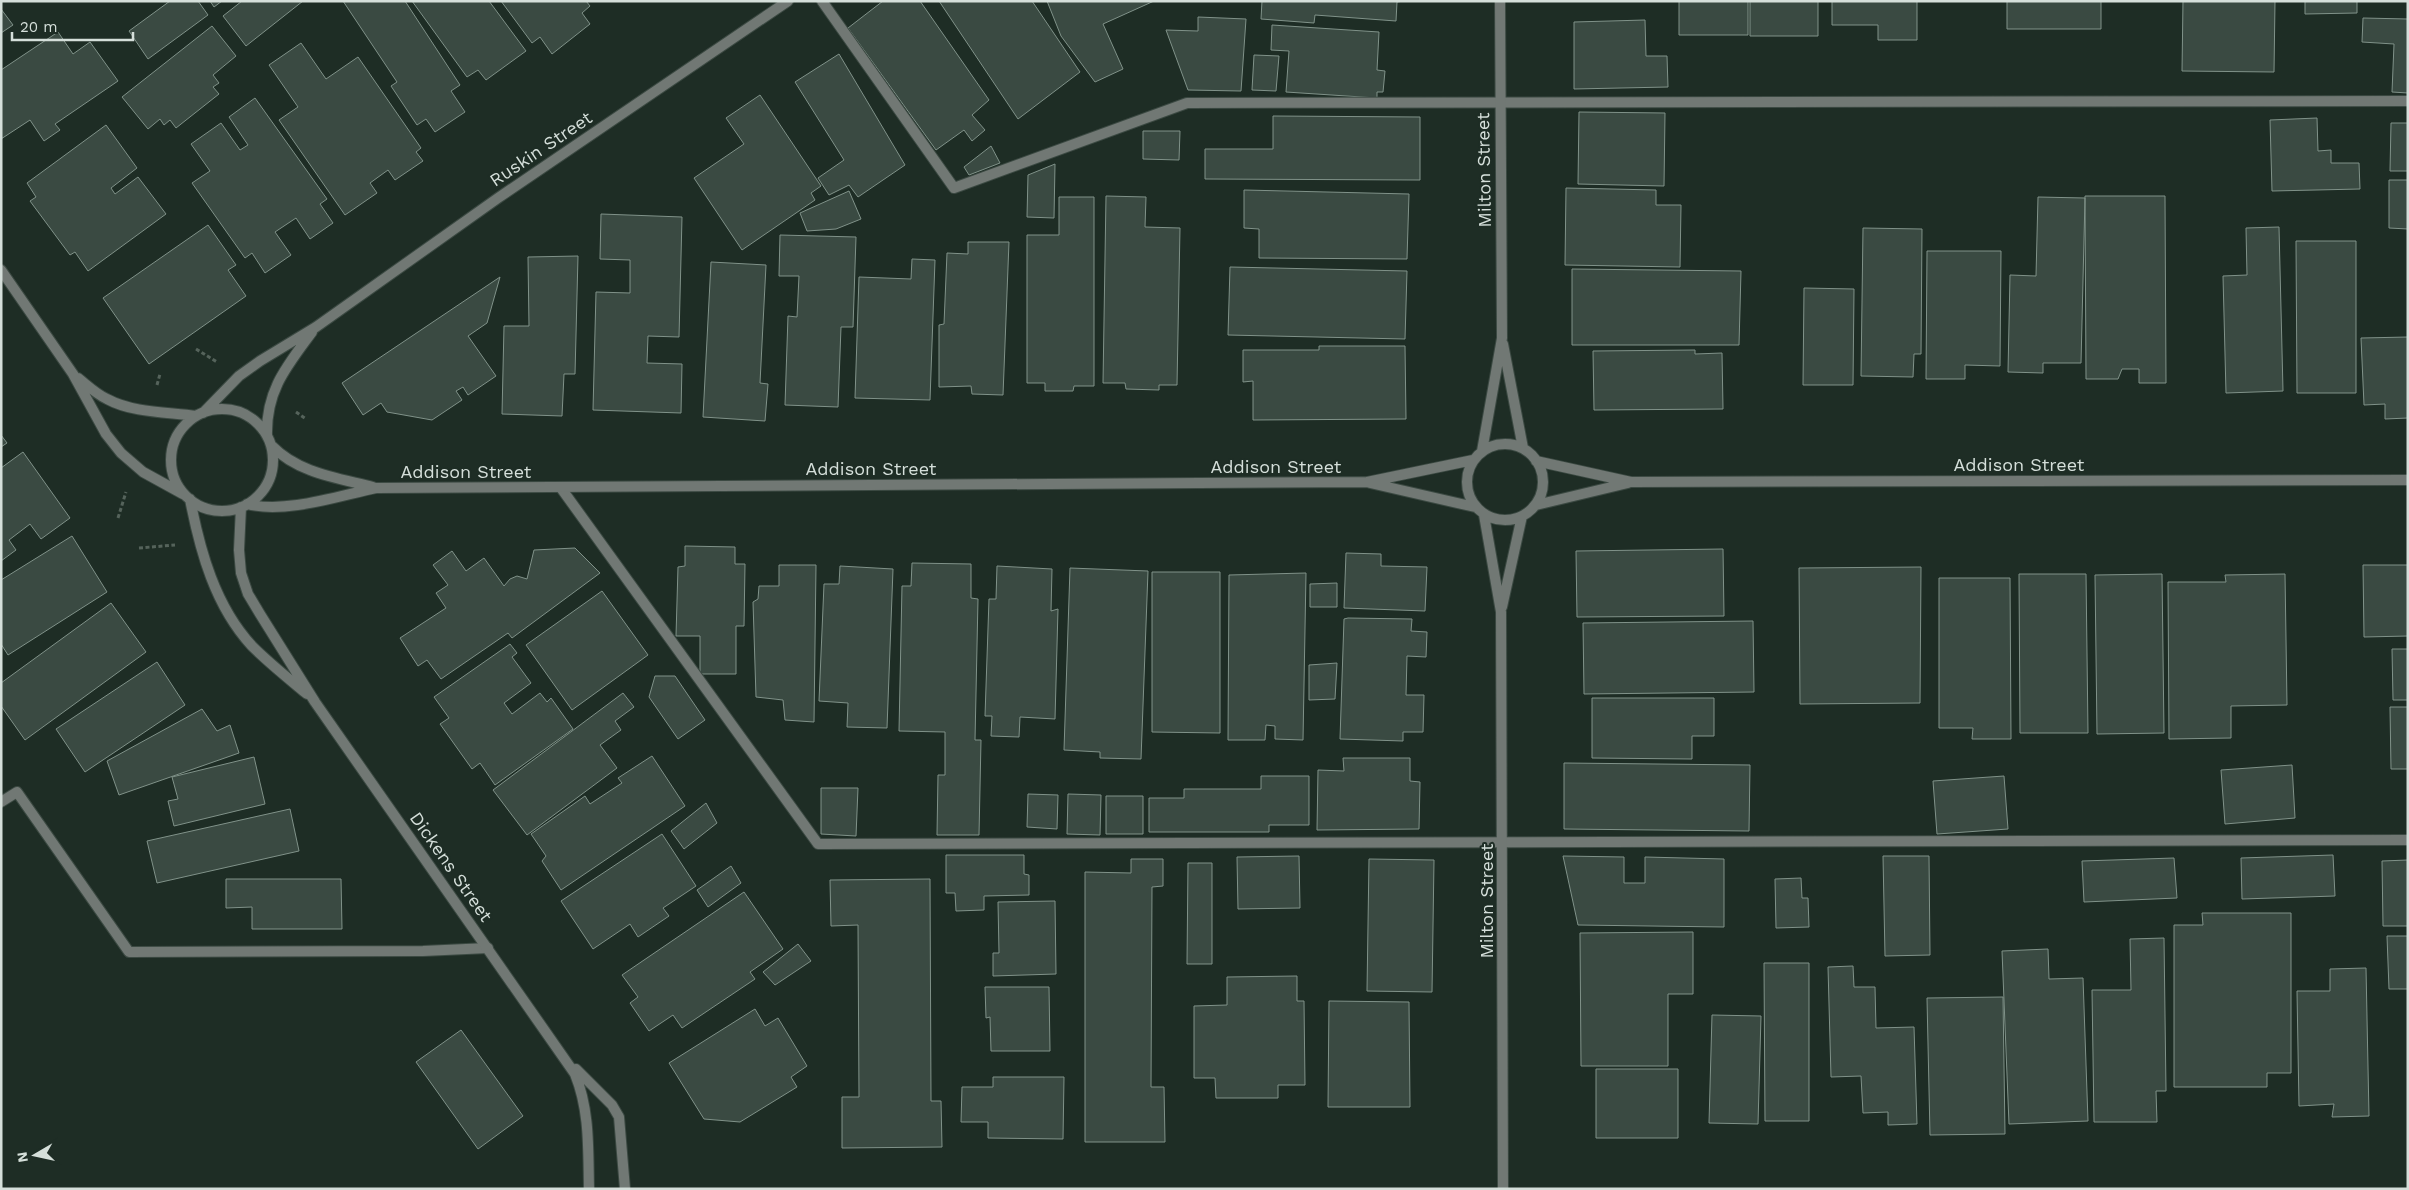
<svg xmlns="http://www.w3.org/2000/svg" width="2409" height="1190" viewBox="0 0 2409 1190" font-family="'Work Sans',sans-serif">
<rect width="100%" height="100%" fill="#1e2d25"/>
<path fill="#3a4a42" stroke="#809289" d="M170,1H198L208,15L148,59L129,31Z
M210,1H222L214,7Z
M242,1H303L246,46L223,16Z
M343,1H405L460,85L451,91L465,112L435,132L426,119L417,125L391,86L397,82Z
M412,1H489L526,51L486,80L478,70L467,77Z
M501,1H586L590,6L582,13L590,24L552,54L540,37L532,43Z
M883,1H920L989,100L972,115L985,130L972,141L964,130L936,150L848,28Z
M939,1H1032L1080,72L1018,119Z
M1047,1H1154L1103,24L1123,69L1095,82L1061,36Z
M1262,1H1404L1397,2L1396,21L1315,15L1314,23L1261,19Z
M1679,1H1748V35H1679Z
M1750,1H1818V36H1750Z
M1832,1H1917V40H1878V25H1832Z
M2007,1H2101V29H2007Z
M2183,1H2275L2274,72L2182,71Z
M2305,1H2357V13L2305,14Z
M1,9L13,25L1,33Z
M1198,17L1246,19L1241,91L1188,90L1166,30L1198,31Z
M2363,18L2408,19V93L2392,92L2394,44L2362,42Z
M1645,20L1646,56H1667L1668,87L1574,89V22Z
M1272,25L1379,32L1377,70L1385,71L1383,92H1377V98L1286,92L1289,51L1271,50Z
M212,26L236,56L213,75L219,83L213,87L219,94L176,128L170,120L164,125L160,119L148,129L122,97Z
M58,32L73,54L90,42L118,81L55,124L60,130L44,141L30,120L1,139V70Z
M301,43L326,79L358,57L421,148L416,152L423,161L395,180L388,170L370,183L377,193L345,215L279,120L298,107L269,65Z
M839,54L905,165L858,197L849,185L829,195L818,178L844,160L795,82Z
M1254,55L1279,56L1276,91L1252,90Z
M760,95L821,186L811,193L815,200L742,250L694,178L744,144L726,118Z
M255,98L327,199L320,204L333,223L310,239L296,218L275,232L291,255L265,273L252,253L245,258L192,183L210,171L191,144L221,123L240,150L248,145L229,117Z
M1579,112L1665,113L1664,186L1578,184Z
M1273,116L1420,117V180L1205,179V149H1273Z
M2317,118L2318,151L2331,150V163H2359L2360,189L2272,191L2270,120Z
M2391,123H2408V171H2390Z
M106,125L137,168L111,188L115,194L138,177L166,214L88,271L75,252L70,255L30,201L36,197L27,183Z
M1143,131H1180L1179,160L1143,159Z
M991,146L1000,163L969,175L964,167Z
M1055,164L1054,218L1027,217L1028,175Z
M2389,180H2408V229L2389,228Z
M1566,188L1656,190V205H1681L1680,267L1565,265Z
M1244,190L1409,194L1407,259L1259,258V229L1244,228Z
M849,191L861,219L836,229L807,231L800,213Z
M1106,196L1146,197L1145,227L1180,228L1177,385H1159V390L1126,389L1125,383H1103Z
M2085,196H2165L2166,383H2139V369H2122L2118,379H2086Z
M1059,197H1094V386H1074L1073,391H1045V383H1027V235H1059Z
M2038,197L2085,198L2081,363H2043V373L2008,372L2010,275L2036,276Z
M601,214L682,217L679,337L648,336L647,363L682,364L681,413L593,410L596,292L630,293V260L600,259Z
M208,225L236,265L228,270L246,296L149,364L103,298Z
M2279,227L2283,391L2226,393L2223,276L2247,275L2246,228Z
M1863,228L1922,229L1921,354H1914L1913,377L1861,376Z
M780,235L856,237L853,327H841L838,407L785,405L788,316L797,317L799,276H779Z
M2296,241H2356V393H2297Z
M968,242H1009L1003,395L972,394L971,386L939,387V325L944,324L947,253L968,254Z
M1927,251H2001L2000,366L1965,365V379H1926Z
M578,256L575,374H564L562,416L502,414L504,326H529L528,257Z
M912,259L935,260L930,400L855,398L859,277L911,279Z
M711,262L766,265L760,383L768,384L765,421L703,417Z
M1230,267L1407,271L1405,339L1228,335Z
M1572,269L1741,271L1739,345H1572Z
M500,277L487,323L468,336L496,376L468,395L463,387L456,391L462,400L432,420L387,412L381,403L363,415L342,383Z
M1804,288L1854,289L1853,385H1803Z
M2408,337V418L2385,419V404L2364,405L2361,338Z
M1319,346H1405L1406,419L1253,420V381L1243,382V350H1319Z
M1695,350V354L1722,353L1723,409L1594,410L1593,351Z
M1,435L7,443L1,447Z
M23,452L70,518L41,539L30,524L9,540L16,550L1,561V468Z
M72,536L107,592L8,655L1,644V580Z
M685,546L735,547V564H745L744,626H736V674H700V636H676L678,567L685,566Z
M575,548L600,573L512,638L508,633L441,679L427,660L418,666L400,638L446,608L436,593L448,585L433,565L452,551L466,571L484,558L504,586L510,579L517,576L527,579L534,550Z
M1723,549L1724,616L1577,617L1576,551Z
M1346,553L1381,554V566L1427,567L1425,611L1344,608Z
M912,563L971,564V598L978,599L975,740H981L979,835H937L938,775H945V732L899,731L902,586H911Z
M779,565H816L814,722L785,720L783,700L756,697L753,602L758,599L759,586H779Z
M2363,565H2408V636L2364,637Z
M840,566L893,569L887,728L847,727L848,703L819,701L824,584H839Z
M997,566L1052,569L1051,611L1058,609L1055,719L1020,717L1019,737L991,736L992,716H985L989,599H996Z
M1921,567L1920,703L1800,704L1799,568Z
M1070,568L1148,571L1141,759L1100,758V752L1064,750Z
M1152,572H1220V733L1152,732Z
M1306,573L1303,740L1275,739V726L1266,725L1265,740H1228L1229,575Z
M2019,574H2086L2088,733H2020Z
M2162,574L2164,733L2097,734L2095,575Z
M2285,574L2287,705L2231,706V738L2169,739L2168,582H2226L2225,575Z
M1939,578H2010L2011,739H1972L1973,728H1939Z
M1337,583V607H1310V584Z
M602,591L648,655L572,710L526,645Z
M111,603L146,652L25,740L1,706V683Z
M1348,618L1412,619L1411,631L1427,632L1426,657L1407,656L1406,695H1424L1423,732H1403V741L1340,739L1344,619Z
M1753,621L1754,692L1584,694L1583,623Z
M510,644L517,653L512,657L531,683L504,703L512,714L540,693L547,702L551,698L573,729L495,785L480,763L472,769L440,724L449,718L434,697Z
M2392,649H2408V700H2393Z
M157,662L185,705L85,772L56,729Z
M1337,663L1335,699L1309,700V665Z
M655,676H675L705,720L678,739L649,697Z
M623,693L634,707L615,721L621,730L600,745L617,768L527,835L493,790Z
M1592,698H1714V736H1692V759L1592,758Z
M2390,707H2408V769H2391Z
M202,709L217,731L230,725L239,753L119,795L107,761Z
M652,756L685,806L561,890L542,861L546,856L531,834L585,796L590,804L622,783L618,778Z
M254,757L265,804L174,826L168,801L178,799L172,777Z
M1343,758H1410V781L1420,782L1419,829L1317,830L1318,770L1344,771Z
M1564,763L1750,765L1749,831L1564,829Z
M2292,765L2295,818L2225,824L2221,770Z
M1261,776H1309V825H1269V832H1149V798H1184V789H1261Z
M2004,776L2008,829L1937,834L1933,781Z
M821,788H858L856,836L821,834Z
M1028,794L1058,795L1057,829L1027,827Z
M1068,794L1101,795L1100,835L1067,834Z
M1106,796H1143V834H1106Z
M706,803L717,823L684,849L671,831Z
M290,809L299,851L157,883L147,841Z
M662,834L696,886L663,908L669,916L638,937L630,924L593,949L561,901Z
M946,855H1024V874L1029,875V895L984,896V910L956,911L955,893H946Z
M2333,855L2335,896L2242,899L2241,858Z
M1299,856L1300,908L1238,909L1237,857Z
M1563,856L1624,857V883H1645V857L1724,859V927L1578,925Z
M1883,856H1929L1930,955L1885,956Z
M2174,858L2177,898L2084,902L2082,861Z
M1131,859H1163V886L1152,887L1151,1087H1164L1165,1142H1085V872L1131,873Z
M1369,859L1434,860L1432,992L1367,991Z
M2408,860V926H2383L2382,861Z
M1188,863H1212V964H1187Z
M731,866L741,883L708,907L697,890Z
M1801,878L1802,898H1808L1809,927L1776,928L1775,879Z
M226,879H341L342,929H252V907L226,908Z
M930,879L931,1101H941L942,1147L842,1148V1097H859L858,925L831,926L830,880Z
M744,892L783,949L750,972L755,979L682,1028L673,1015L649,1031L630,1003L638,997L622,975Z
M1055,901L1056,974L993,976V953H999L998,902Z
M2202,913H2291V1073H2267V1087H2174V925H2203Z
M1693,932V994H1668V1066H1581L1580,933Z
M2387,936H2408V989H2389Z
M2164,938L2166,1091H2156L2157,1122H2094L2092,990H2131L2130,939Z
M798,944L811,961L775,985L763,972Z
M2048,949L2049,979L2083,978L2088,1121L2009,1124L2002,951Z
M1764,963H1809V1121H1765Z
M1853,966L1854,987H1875L1876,1028L1914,1027L1917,1124L1888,1125V1112L1863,1113L1861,1076L1831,1077L1828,967Z
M2366,968L2369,1116L2332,1117L2334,1104L2299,1106L2297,991H2330V969Z
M1297,976V1001H1304L1305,1085H1278V1098H1216L1215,1078H1194V1006L1227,1005V977Z
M985,987H1049L1050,1051H991L990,1017L986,1018Z
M2003,997L2005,1134L1930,1135L1927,998Z
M1329,1001L1409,1002L1410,1107H1328Z
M755,1009L765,1026L778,1018L807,1066L791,1077L797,1087L740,1122L704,1119L669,1063Z
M1712,1015L1761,1016L1758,1124L1709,1123Z
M461,1030L523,1116L478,1149L416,1062Z
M1596,1069H1678V1138H1596Z
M993,1077H1064L1063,1139L988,1138V1122H961L962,1087H993Z"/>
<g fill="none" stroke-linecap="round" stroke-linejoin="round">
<g stroke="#3b4942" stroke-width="12">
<path id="service" d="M822,1L954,188L1187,103L2408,101
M561,488L818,844L2408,840
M1,802L17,792L129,952L423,951L488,948"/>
</g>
<g stroke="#3b4942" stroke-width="12">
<path id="minor" d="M1,270L73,374L106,434L121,453L143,472L183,494
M1503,344L1523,448
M78,378C87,385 96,394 107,399C133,413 167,412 196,416
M171 460a51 51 0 1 1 102 0a51 51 0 1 1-102 0Z
M203,413L239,376L260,361L316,327L498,198L788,1
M267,435C266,390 287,366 312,332
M1467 482a38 38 0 1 1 76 0a38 38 0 1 1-76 0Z
M272,446C298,473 338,478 373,487
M1482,451L1502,338L1500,1
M1536,461L1631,482L2408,480
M1370,483L1475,507
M190,499C200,551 215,606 252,646C269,663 289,679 307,694
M247,504C285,514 338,496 376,488L1367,482L1473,460
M1536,505L1628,483
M241,507L239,550L241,573L248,594L260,614L315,702L575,1074C590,1111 588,1149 589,1189
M1484,515L1501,612L1503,1189
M1502,607L1522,516
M576,1069L612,1105L619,1117L625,1189"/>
</g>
<path stroke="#55635b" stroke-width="3" stroke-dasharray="4 2.5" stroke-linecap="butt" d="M196,349L217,362
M157,385L160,374
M296,412L306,419
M118,518L126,492
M139,548L175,545"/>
<use href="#service" stroke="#717874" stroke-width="10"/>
<use href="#minor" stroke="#717874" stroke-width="10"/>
</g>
<g text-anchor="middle" stroke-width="4" stroke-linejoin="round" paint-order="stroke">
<g font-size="18" fill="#d5dfda" stroke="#1e2d25">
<text transform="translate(541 149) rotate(-34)" y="6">Ruskin Street</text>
<text transform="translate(1484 170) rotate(-91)" y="6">Milton Street</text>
<text x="2019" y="471">Addison Street</text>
<text x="1276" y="473">Addison Street</text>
<text x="871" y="475">Addison Street</text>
<text x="466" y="478">Addison Street</text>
<text transform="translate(451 867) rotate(55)" y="6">Dickens Street</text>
<text transform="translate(1487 901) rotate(-90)" y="6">Milton Street</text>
</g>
</g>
<rect width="2409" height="1190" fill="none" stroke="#d5dfda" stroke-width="5"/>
<g transform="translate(35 1155) rotate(261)" stroke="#1e2d25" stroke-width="4" paint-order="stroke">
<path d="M0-4L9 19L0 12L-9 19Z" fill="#d5dfda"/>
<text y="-8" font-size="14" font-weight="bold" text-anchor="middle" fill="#d5dfda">N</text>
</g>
<path d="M12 32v8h121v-8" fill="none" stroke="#d5dfda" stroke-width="2.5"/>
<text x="20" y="32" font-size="15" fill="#d5dfda" stroke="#1e2d25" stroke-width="4" paint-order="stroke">20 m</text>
</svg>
